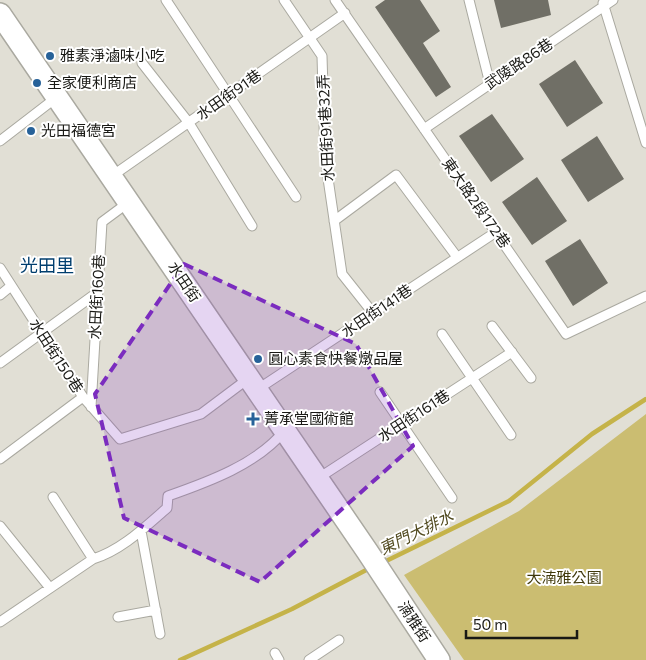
<svg xmlns="http://www.w3.org/2000/svg" width="646" height="660" viewBox="0 0 646 660" font-family="Commissioner,'Noto Sans TC',sans-serif">
<rect width="100%" height="100%" fill="#e1dfd5"/>
<path fill="#cbbd71" d="M646,414V660H464L404,575L519,511Z"/>
<g fill="none" stroke-linecap="round" stroke-linejoin="round">
<path stroke="#c5b349" stroke-width="4.5" d="M382,563L509,501L592,434L646,399
M180,660L292,609L370,568"/>
</g>
<path fill="#706f66" d="M385,0H420L440,31L423,43L451,87L436,97L375,7Z
M494,0H548L551,15L501,28Z
M575,60L603,103L567,127L539,84Z
M492,114L524,159L491,182L459,136Z
M597,136L624,179L588,202L561,160Z
M537,177L567,221L532,245L502,202Z
M580,239L608,283L573,306L545,261Z"/>
<g fill="none" stroke-linecap="round" stroke-linejoin="round">
<g stroke="#aaa9a0" stroke-width="11">
<path id="service" d="M166,0L296,197
M284,0L322,56L325,158L342,274L373,313
M335,0L566,334L646,296
M469,0L490,84
M603,3L646,143
M142,63L189,123L252,226
M424,129L613,0
M0,141L57,97
M112,176L345,13
M334,221L396,175L457,257
M0,268L83,397L120,439L201,414L249,378
M0,295L11,286
M492,326L531,378
M442,334L511,435
M0,363L98,292
M258,389L496,232
M380,392L452,498
M91,407L102,222L129,202
M0,459L83,397
M317,479L512,352
M53,497L93,559
M0,526L50,588
M141,531L160,634
M118,617L156,610
M0,622L93,559C122,550 145,527 167,508L168,496C208,482 258,464 285,430
M275,653L279,660
M309,660L339,640"/>
</g>
<g stroke="#aaa9a0" stroke-width="24">
<path id="tertiary" d="M0,14L367,551L439,660"/>
</g>
<use href="#service" stroke="#fff" stroke-width="9"/>
<use href="#tertiary" stroke="#fff" stroke-width="21"/>
</g>
<path fill="#7b2cbf" fill-opacity="0.2" stroke="#7b2cbf" stroke-width="4" stroke-dasharray="10 6" stroke-linejoin="round" d="M184,264L356,344L413,446L260,582L124,518L95,394Z"/>
<g fill="#276299" stroke="#fff" stroke-width="2">
<circle cx="50" cy="56" r="5"/>
<circle cx="37" cy="83" r="5"/>
<circle cx="31" cy="131" r="5"/>
<circle cx="258" cy="359" r="5"/>
<path d="M250.5 411.5h5v5h5v5h-5v5h-5v-5h-5v-5h5z"/>
</g>
<g text-anchor="middle" stroke-width="4" stroke-linejoin="round" paint-order="stroke">
<g font-size="15" fill="#191915" stroke="#fff" text-anchor="start">
<text x="60" y="61">雅素淨滷味小吃</text>
<text x="47" y="88">全家便利商店</text>
<text x="41" y="136">光田福德宮</text>
<text x="268" y="364">圓心素食快餐燉品屋</text>
<text x="264" y="424">菁承堂國術館</text>
</g>
<g font-size="15" fill="#191915" stroke="#fff">
<text transform="translate(519 64) rotate(-34)" y="5">武陵路86巷</text>
<text transform="translate(229 95) rotate(-35)" y="5">水田街91巷</text>
<text transform="translate(326 128) rotate(-93)" y="5">水田街91巷32弄</text>
<text transform="translate(476 203) rotate(55)" y="5">東大路2段172巷</text>
<text transform="translate(184 282) rotate(56)" y="5">水田街</text>
<text transform="translate(97 297) rotate(-87)" y="5">水田街160巷</text>
<text transform="translate(377 311) rotate(-34)" y="5">水田街141巷</text>
<text transform="translate(56 356) rotate(57)" y="5">水田街150巷</text>
<text transform="translate(414 416) rotate(-33)" y="5">水田街161巷</text>
<text transform="translate(414 622) rotate(57)" y="5">湳雅街</text>
</g>
<g font-size="15" fill="#40390b" stroke="#fff">
<text x="564" y="583">大湳雅公園</text>
</g>
<g font-size="16" font-style="italic" fill="#524b20" stroke="#fff">
<text transform="translate(416 532) rotate(-26)" y="6">東門大排水</text>
</g>
<g font-size="18" fill="#003e6e" stroke="#fff">
<text x="47" y="272">光田里</text>
</g>
</g>
<path d="M466 630v8h111v-8" fill="none" stroke="#191915" stroke-width="2.5"/>
<text x="473" y="630" font-size="15" fill="#191915" stroke="#ffffff" stroke-width="4" paint-order="stroke">50 m</text>
</svg>
